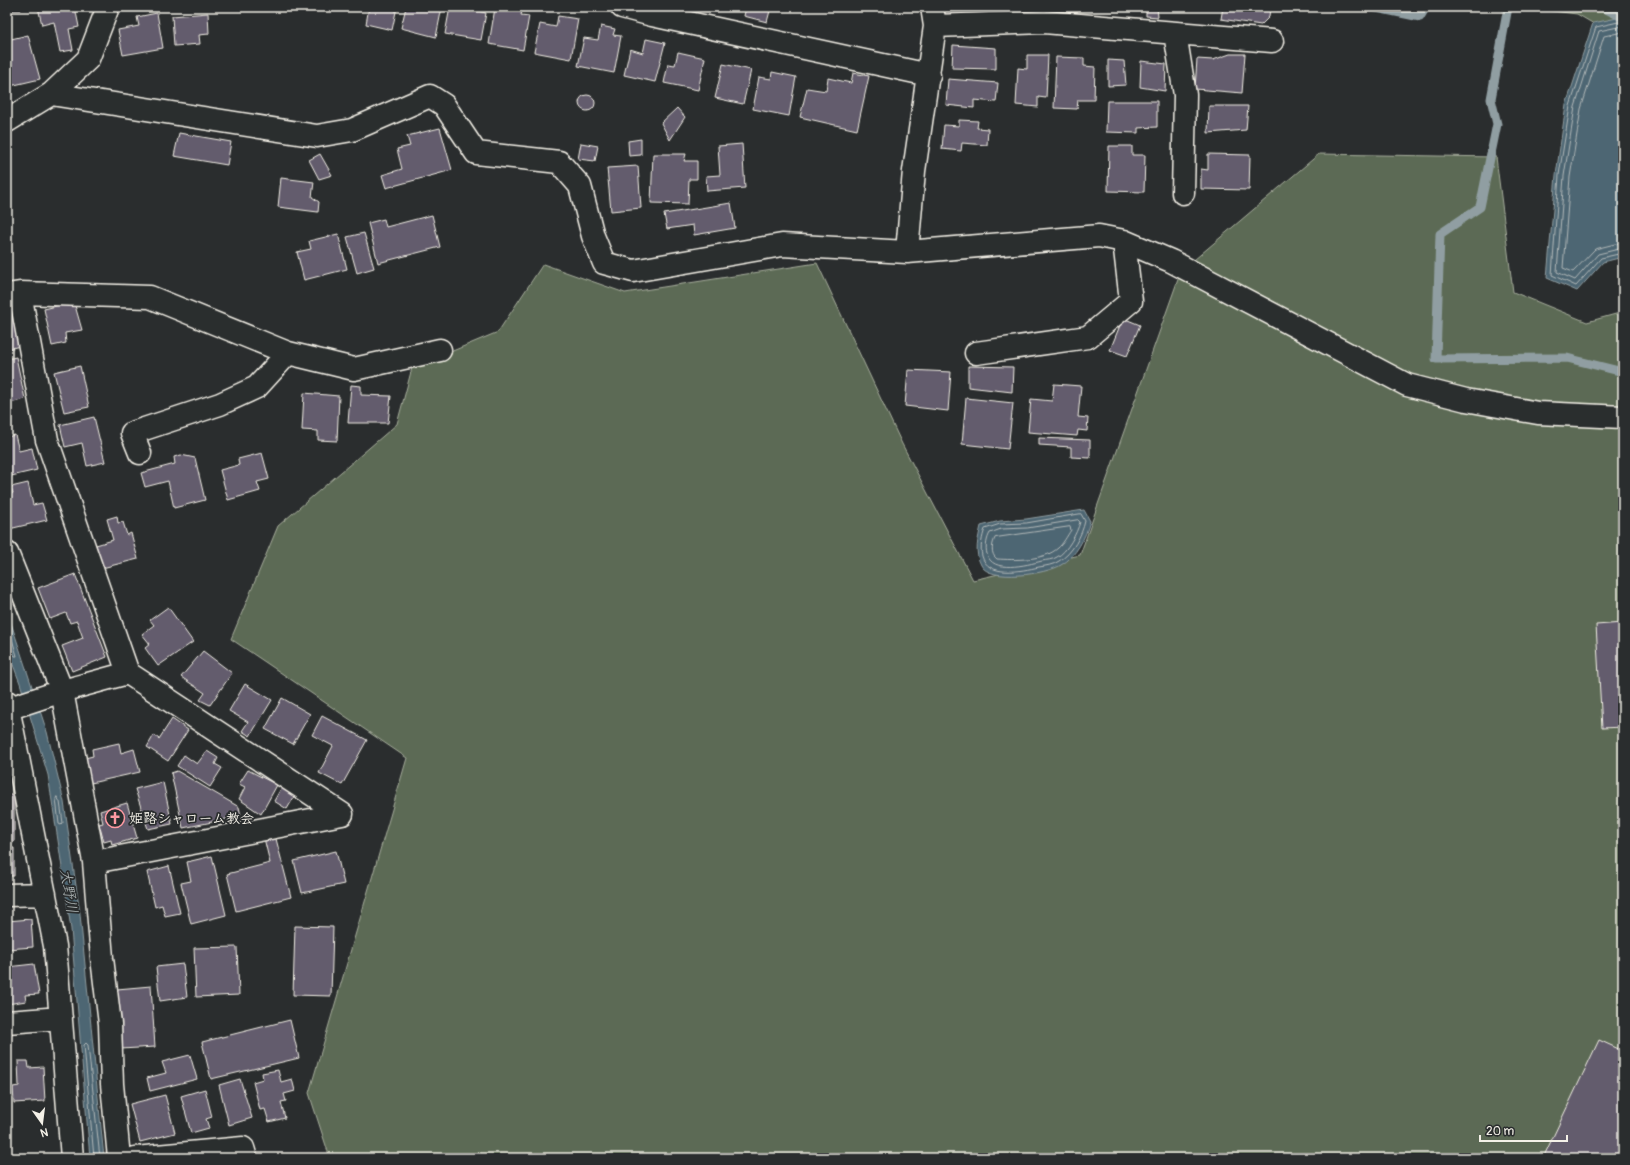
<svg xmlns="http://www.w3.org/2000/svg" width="1630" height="1165" viewBox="0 0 1630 1165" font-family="Pangolin,'Klee One',sans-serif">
<rect width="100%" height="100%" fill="#2a2d2e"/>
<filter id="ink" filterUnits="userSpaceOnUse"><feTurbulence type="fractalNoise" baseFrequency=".025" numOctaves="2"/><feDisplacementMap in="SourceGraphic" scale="8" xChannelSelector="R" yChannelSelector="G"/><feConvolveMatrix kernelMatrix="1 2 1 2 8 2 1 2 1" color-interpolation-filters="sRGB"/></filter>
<g filter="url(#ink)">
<path fill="#5c6b54" stroke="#a8ae9e" d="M1520,7H1623V41L1577,14Z
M1319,154L1496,157L1513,292L1587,322L1623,312V1158H330L309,1093L407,758L231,639L278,526L397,424L412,368L498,332L543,264L625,293L817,263L902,444L973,580L1080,555L1181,271Z"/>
<path fill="#4e6673" stroke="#909ea2" d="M1622,17L1623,19V257L1603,262L1577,291L1547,278L1556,175L1566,105L1593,23Z
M1084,510L1090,521C1086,536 1076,557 1061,565C1047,574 989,583 981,565C974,552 978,539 981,526L1000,521L1026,519Z
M7,611L47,732L64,802L80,914L104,1158H90L71,929L59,847L48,775L20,683L7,649Z"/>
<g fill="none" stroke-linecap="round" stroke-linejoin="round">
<path stroke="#b2b9b9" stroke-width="1" d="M1623,21L1596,27L1570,106L1559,175L1552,275L1576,286L1601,258L1623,253
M1623,26L1599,31L1575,107L1564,176L1557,272L1575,280L1598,254L1623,248
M1623,32L1604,36L1581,109L1570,177L1563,268L1573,272L1595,249L1623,242
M1081,514L1085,521C1082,535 1072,554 1059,561C1054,565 1045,566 1039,567C1021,571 988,578 982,556C980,547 982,537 985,529L1000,524L1026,523Z
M1078,520L1080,522C1077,533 1067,552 1057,557C1053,560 1046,560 1042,561C1026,565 992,574 987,554C985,547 987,538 990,533L1001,529L1027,528Z
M1070,527L1071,530C1067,536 1063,544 1058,548C1044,561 1014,560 997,559C990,554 992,544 995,538Z
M7,622L17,656H15L11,651L7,649
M57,797L60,802L63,823L61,825L59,824L56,799Z
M94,1158L84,1045L86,1043L88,1045L100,1158"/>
<path stroke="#909ea2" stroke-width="9" d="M1372,7L1420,17L1426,7
M1508,7L1491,99L1497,124L1480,207L1440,234L1436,359L1567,358L1623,372
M1602,7L1622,17"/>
</g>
<path fill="#645c6d" stroke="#f4f1e8" d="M7,7H21V10H7Z
M38,7H75L79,27L69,29L73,50L60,52L54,22L42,25Z
M369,7H397L392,30L366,24Z
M406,7H442L436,37L401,28Z
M450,7H478L477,11L486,13L481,40L445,34Z
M509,7H523L521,15L529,16L523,50L489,44L495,8L509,11Z
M746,7H771L767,22L744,16Z
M1146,7H1157L1158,17L1146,16Z
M1223,7H1270L1269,17L1261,25L1221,19Z
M157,13L163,48L123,55L118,30L139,26L137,17Z
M208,13L209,34L199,35L200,44L174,46L172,16Z
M558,16L578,19L571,59L534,52L540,24L556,27Z
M601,26L615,29L613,35L621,36L614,73L578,66L584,38L598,40Z
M28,35L40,79L10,86L11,92L7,93V40Z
M646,39L665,43L655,82L624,75L630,49L643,53Z
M953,45L996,48V69L952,68Z
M678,52L705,58L698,90L664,83L668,64L675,65Z
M1230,54H1245L1242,93L1195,89L1197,59L1213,60Z
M1027,55H1048L1046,98L1038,97V107L1016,105L1018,68L1027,69Z
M1056,57L1084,58V66L1095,67L1094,100H1078L1077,109L1054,108Z
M1108,60L1124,61L1126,85L1108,86Z
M1141,61L1166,64L1165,91L1140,87Z
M723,64L751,70L743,104L715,98Z
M772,72L796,77L789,116L753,109L759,77L771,79Z
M853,73L869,76L857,130L800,117L807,88L826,91L828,78L851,83Z
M948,79L998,83L996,102L974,100V108L946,105Z
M579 103a8 8 0 1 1 16 0a8 8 0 1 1-16 0Z
M1107,101H1157V127L1138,128V133L1106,132Z
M1209,106H1248L1246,130L1208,133Z
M677,108L685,117L670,140L661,123Z
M959,120L978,121L977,128L988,129L987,145L962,143L961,151L942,149L944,125L959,126Z
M440,128L452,170L386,188L382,175L402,169L397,149L410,146L407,136Z
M179,133L231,142L227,165L174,156Z
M641,139V155L629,156L628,141Z
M581,143L598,146L595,161L578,159Z
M742,144L745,188L707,191L706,176L720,175L718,146Z
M1109,146H1132V155H1145L1144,192L1108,191Z
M320,154L332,175L319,179L309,160Z
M653,154H686L684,161H697V179H689L688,204L651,203Z
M1208,154L1250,155L1249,190L1201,189V169L1208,170Z
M638,166L641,208L611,211L607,168Z
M281,178L314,182L312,197L319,202L318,212L278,207Z
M731,203L735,228L694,235L693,225L667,229L664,214Z
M432,215L440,247L378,263L368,223L384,219L386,227Z
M364,233L374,268L357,273L347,237Z
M338,234L347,269L304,280L297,252L311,249L309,241Z
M74,302L82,330L65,333L66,343L52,346L44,309Z
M11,311L20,346L8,349L7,312Z
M1123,318L1140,325L1127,356L1110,350Z
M16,357L25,399L7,404V359Z
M80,366L89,407L64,412L54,372Z
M968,366L1013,367L1012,392L968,387Z
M908,370L951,372L948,411L905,406Z
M1054,384L1081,386L1078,417L1088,418L1087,431L1078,430L1077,436L1028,432L1031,399L1052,401Z
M351,385L361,386V395L391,396L388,423H348Z
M304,393L339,396L337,441L318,440V431L302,430Z
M966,398L1013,403L1008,449L962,444Z
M94,417L105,462L87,466L82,443L65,447L60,425Z
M15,435L19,451L32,448L37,470L7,477V437Z
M1039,438L1090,440V458L1071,457V447L1039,445Z
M262,453L269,479L257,482L260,491L228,500L220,470L239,465L238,459Z
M181,455L195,458L205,500L174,508L168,481L145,487L141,473L175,464L174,457Z
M28,483L33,505L42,503L47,520L9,529L7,519V495L13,493L11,487Z
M117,516L118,523L123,522L127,535L131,533L138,559L102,568L96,545L113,540L107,519Z
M75,574L107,657L72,671L62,646L83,638L77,621L70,623L66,613L50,619L38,588Z
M168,607L193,642L158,666L145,648L150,644L142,634L154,625L150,620Z
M1623,623V727L1602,728L1596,625Z
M203,651L232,673L210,705L200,700L205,693L181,677Z
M245,684L272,700L250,736L242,731L248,722L229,711Z
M282,698L310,714L293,744L265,729Z
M322,716L367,740L342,785L319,773L333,746L312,735Z
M172,719L188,730L168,761L147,747L154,735L159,739Z
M119,743L121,753L134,749L140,772L91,783L85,758L93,756L92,749Z
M207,751L218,758L215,764L222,768L210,787L177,766L184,755L197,764Z
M248,770L277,785L261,814L239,799L245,787L239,784Z
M177,771L239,807L241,816L183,828L171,773Z
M163,782L172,824L148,829L135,789Z
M283,785L297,792L287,809L274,801Z
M7,795H14V842H7Z
M127,803L137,838L112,845L111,840L104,842L99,824L103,823L100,811Z
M275,835L291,897L236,911L227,874L270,863L264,838Z
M7,848H14V876H7Z
M336,851L344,884L302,893L294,861Z
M212,856L226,915L191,924L181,883L191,881L187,862Z
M169,866L180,913L165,916L162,905L155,907L147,872Z
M31,919L33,947L7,949V921Z
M295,926L333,927L331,996L293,995Z
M237,947L239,995L196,997L194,948Z
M34,964L39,994L25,995L26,1001L7,1004V967Z
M183,964L187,997L160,1001L156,967Z
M151,986L155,1047L121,1049L117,989Z
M290,1020L299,1058L211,1079L202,1042Z
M1599,1040L1623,1051V1158H1543Z
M190,1055L197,1079L150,1091L147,1078L166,1073L162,1062Z
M7,1057L10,1101H7Z
M18,1061H28L29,1068L43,1067L45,1101L14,1103L13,1087L19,1086Z
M278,1070L281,1082L292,1079L295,1091L284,1094L286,1101L281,1102L285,1118L269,1122L265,1109L260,1110L253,1082L263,1079L262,1073Z
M240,1079L252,1118L229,1125L219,1085Z
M205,1089L212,1117L206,1119L209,1128L191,1133L181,1096Z
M165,1095L175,1133L140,1142L130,1104Z"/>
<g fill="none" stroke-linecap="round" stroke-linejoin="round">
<g stroke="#f4f1e8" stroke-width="25">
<path id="minor" d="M622,7L652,15L929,75
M935,26L1044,22L1272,41
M1175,33L1185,95L1183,193
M51,94L88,59L108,7
M7,121L51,94L317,136L352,130L430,96L444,105L476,153L559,162L580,186L593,236L604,263L633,271L782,245L907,252L1099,236L1124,241L1171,261L1407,385L1466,400L1538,413L1623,417
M907,252L914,171L935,26L932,7
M20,293L47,440L128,673L342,814L94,862
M7,295L20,293L150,297L288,353L354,369L440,350
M976,353L1088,337L1131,301L1124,241
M140,453L132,433L220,404L257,387L288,353
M7,553L62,691L94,862L102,958L110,1024L112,1084L119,1158
M7,702L55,946L72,1158
M10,708L62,691L128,673
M7,895L45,894
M7,1022L61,1018
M135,1158L243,1148L246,1158"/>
</g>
<use href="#minor" stroke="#2a2d2e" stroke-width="22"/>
</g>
</g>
<defs>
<g id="church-ring" transform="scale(1)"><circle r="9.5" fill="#2a2d2e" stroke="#ff9aa2" stroke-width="1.5"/><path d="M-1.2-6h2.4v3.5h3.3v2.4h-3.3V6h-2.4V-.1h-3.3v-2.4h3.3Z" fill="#ff9aa2"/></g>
</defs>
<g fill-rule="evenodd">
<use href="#church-ring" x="115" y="818"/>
</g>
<g text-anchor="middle" stroke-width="3.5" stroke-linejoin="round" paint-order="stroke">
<g font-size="14" font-weight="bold" fill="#f4f1e8" stroke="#2a2d2e" text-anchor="start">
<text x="129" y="823">姫路シャローム教会</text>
</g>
<g font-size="15" font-style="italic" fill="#b2b9b9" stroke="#2a2d2e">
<text transform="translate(69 891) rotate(81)" y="5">大野川</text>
</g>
</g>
<rect width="1630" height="1165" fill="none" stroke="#2a2d2e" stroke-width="24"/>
<rect x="12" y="12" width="1606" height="1141" fill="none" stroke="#f4f1e8" stroke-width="1.5" filter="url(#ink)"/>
<g transform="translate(42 1123) rotate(166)" stroke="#2a2d2e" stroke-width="3" paint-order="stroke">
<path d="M0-3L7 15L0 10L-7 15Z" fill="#f4f1e8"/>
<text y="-6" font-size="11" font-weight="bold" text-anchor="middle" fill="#f4f1e8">N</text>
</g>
<path d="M1480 1135v6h87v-6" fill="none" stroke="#f4f1e8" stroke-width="2"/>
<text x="1486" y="1135" font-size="12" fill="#f4f1e8" stroke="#2a2d2e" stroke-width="3" paint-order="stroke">20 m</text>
</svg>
